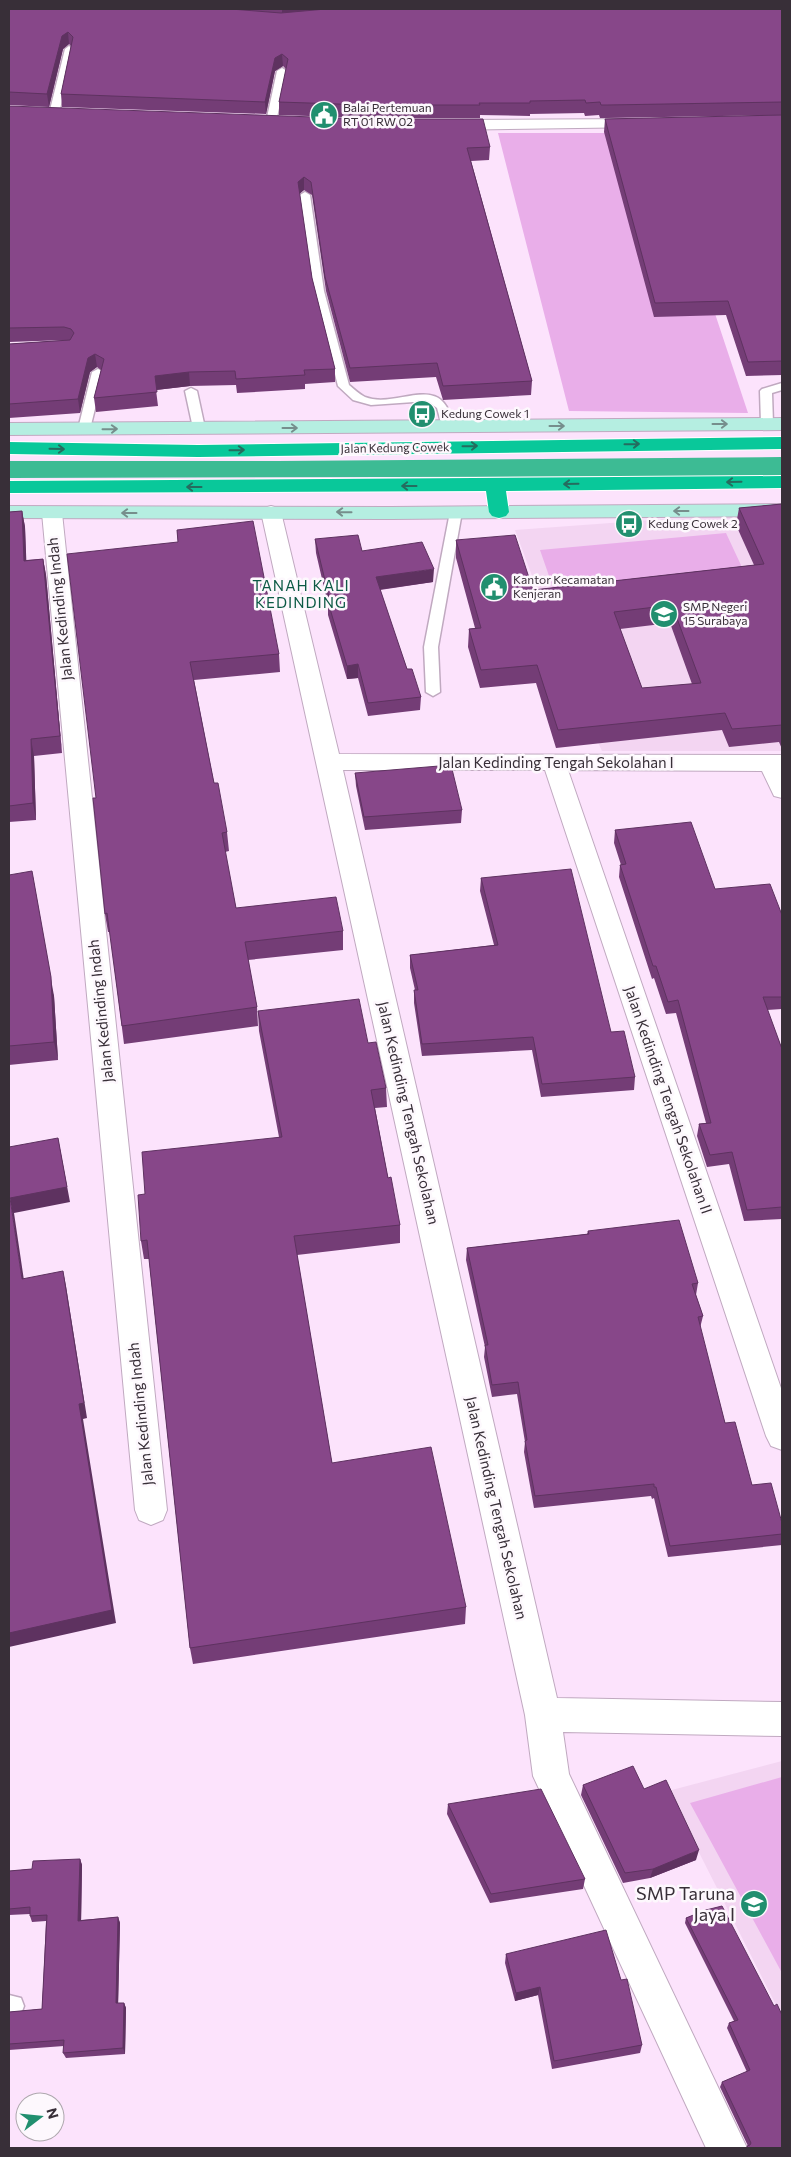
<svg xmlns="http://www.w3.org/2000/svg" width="791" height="2157" viewBox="0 0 791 2157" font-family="Commissioner,sans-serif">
<rect width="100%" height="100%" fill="#fce3fc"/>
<path fill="#f3d5f2" d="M782,515V751H602L577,697L515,530L665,519Z
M782,1761V2017L668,1791Z"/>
<path fill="#e9aee9" d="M498,133H655L748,413L569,411Z
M726,533L747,578L556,596L540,550Z
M782,1777V1973L690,1803Z"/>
<path fill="#3dbb94" d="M782,457V476L9,478V461H277Z"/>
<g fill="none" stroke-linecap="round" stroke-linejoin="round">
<g stroke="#c0a9c0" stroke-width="3">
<path id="lane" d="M69,46L73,49L59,114L54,117L49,114L65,49Z
M282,68L287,71L276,122L271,125L266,122L277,71Z
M305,192L310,195L324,291L349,385C354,389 359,394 365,397C398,410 444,368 453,427L451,429H443L437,408L430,403L414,402L371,405L353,400L338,386L314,291L300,195Z
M98,369L104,372L90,429L84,432L80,431L78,429L92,372Z
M782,383V390L772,393L773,424L771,426H763L761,424L760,391L762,389Z
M191,388L197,391L205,428L199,431L193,428L185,391Z
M456,508L462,512L438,647L440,692L433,696L426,692L424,647L450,512Z
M9,1995L21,1998L24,2006L21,2014L9,2017Z"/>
</g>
<g stroke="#c0a9c0" stroke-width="2">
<path id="street" d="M642,119L648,121L650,124L648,127L448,130L442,128L440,125L442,122L448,120Z
M271,506L278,508L281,512L339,754L782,755V798L774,796L762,771L568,770L782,1391V1450L771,1446L766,1436L545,770H343L557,1698L782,1702V1736L563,1732L569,1774L747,2148H706L533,1776L525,1715L261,512L264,508Z
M52,507L59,509L62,513L167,1510L163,1520L151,1525L139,1520L135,1510L42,513L45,509Z"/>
</g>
<g stroke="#c0a9c0" stroke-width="2">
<path id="secondary" d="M782,418V430L9,435V423Z
M782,504V516L391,519L9,518V506L391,507Z"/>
</g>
<g stroke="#fff" stroke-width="2">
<path id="highway" d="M782,437V449L198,457L9,454V442L198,445Z
M782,476V488L506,491L509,512L506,516L499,518L492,516L489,512L486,491L9,493V481Z"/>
</g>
<use href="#lane" fill="#fff" fill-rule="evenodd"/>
<use href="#street" fill="#fff" fill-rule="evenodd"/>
<use href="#secondary" fill="#b5eee1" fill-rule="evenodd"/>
<use href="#highway" fill="#09c89a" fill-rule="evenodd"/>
</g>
<path fill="#743d76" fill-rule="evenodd" d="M9,9H782V115L607,118H600L599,115L585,116L584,113L530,114V116L480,115V118H368L279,115V102L286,69L283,66L275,71L266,114L62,107L61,94L71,46L69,44L63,49L49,107L9,105Z
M9,106L490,147L489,160L471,161L532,381L531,395L443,400L436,377L350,382L326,291L312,195L304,190L299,194L312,278L335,369V382L305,384V389L237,393L236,385L190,386L156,390L158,406L96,412L94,398L101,370L97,367L90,372L80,413L9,418V344L66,340L9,342Z
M782,115V375L746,376L726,315L654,317L604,132L605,119Z
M782,504V749L779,742L729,747L722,730L556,748L536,683L480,688L468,647L469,629L475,628L456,558V540L533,590L754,565L736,525L739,508ZM670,623L692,684L642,688L620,629Z
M22,511L25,527L26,560L43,559L46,575L62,753L34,756L36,820L9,822V512Z
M177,530L279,654L280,672L194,680L214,783L227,832L229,851L225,852L236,908L343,931V950L248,960L257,1007L258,1026L124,1044L110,932H108L105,914L96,798L178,542Z
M315,539L362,551L433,582L380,590L407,669L421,697L420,710L368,716L358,678L347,679L328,615V605L316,553Z
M355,773L462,810L461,823L365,830L356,786Z
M615,830L715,889L782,915V1009L767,1010L782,1049V1219L744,1221L729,1164L707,1167L697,1136L699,1124L706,1123L676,1013L666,1014L654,978L652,979L619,877L620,865H621L614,843Z
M9,875L54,996L58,1060L9,1065Z
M481,878L611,1032L635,1077L634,1090L541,1097L532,1050L422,1056L414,1003V990H415L410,968V955L494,945L480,891Z
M258,1011L368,1043L386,1088L387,1107L375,1108L388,1178L400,1225V1243L297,1255L332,1463L466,1607L465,1624L193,1664L190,1648L149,1259H144L141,1241L145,1194L279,1137L259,1031Z
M588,1231L698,1283L696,1295L703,1316L700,1328L725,1423L752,1485L782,1523V1545L668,1557L654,1498L652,1499L651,1496L534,1508L524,1452L525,1442L517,1394L492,1397L484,1357L485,1347L466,1260L467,1248L587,1234Z
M583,1785L644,1789L696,1860L650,1878L623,1883L581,1795Z
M448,1804L585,1879L583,1889L490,1903L447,1814Z
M80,1859L82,1865L81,1920L118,1917L120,1923L118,2003H124L126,2008L125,2054L66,2058L63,2053L64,2046L9,2050V2012L42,2009L46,1921L32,1922L30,1916V1914L9,1915V1871L32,1869Z
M706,1910L782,2148H746L747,2146H748L720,2087L722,2082L747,2072L727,2028L729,2023L734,2021L685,1923L686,1918Z
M506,1954L621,1980L642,2045L640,2053L552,2069L538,1995L515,2001L505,1963Z"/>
<path fill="#5e3260" d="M282,9H331L282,13Z
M68,32L69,44L63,49L49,107L47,94L62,36Z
M282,54L283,66L275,71L266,114L265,102L275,58Z
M304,177V190L298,195V182Z
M95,354L97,367L90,372L80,413L78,399L88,358Z
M189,372L190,386L156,390L155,376Z
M22,511L25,527L27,577L24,561Z
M43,559L46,575L62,753L60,736Z
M434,569L433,582L376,590V577Z
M358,664V678L347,679V666Z
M31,739L34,756L36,820L33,803Z
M32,871L54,996L58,1060L54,1042Z
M58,1138L70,1202L14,1213L26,1294L22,1279L10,1198Z
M63,1271L66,1286L87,1418L83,1419L116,1623L9,1647V1633L79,1404Z
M699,1850L696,1860L650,1878L653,1869Z
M80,1859L82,1865L81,1927L78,1921Z
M118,1917L120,1923L118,2009L116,2003Z
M540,1987L538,1995L515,2001L516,1993Z
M124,2003L126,2008L125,2054L123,2048Z"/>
<path fill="#874789" stroke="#5e3260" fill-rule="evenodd" d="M9,9H231L281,13L326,9H782V102L608,105H601L600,102L586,103L585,100L530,101V103H479L480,105H368L279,102L288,59L282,54L275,58L265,102L61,94L73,37L68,32L62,36L47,94L9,92Z
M9,106L368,119H483L490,147L467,148L532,381L443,386L437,363L350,368L325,277L311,182L304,177L298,182L312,278L335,369L304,370L305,375L236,379L235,371L189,372L155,376L157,392L94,398L104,359L95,354L88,358L78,399L9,404V344L70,340L74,333L71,329L64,327L9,328Z
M782,115V361L748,362L728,301L655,303L605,119Z
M782,504V725L732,729L725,713L558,730L537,665L481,670L469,629L481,628L456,540L515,535L533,590L764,564L739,508ZM672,605L701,683L642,688L614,612Z
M22,511L24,561L43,559L60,736L31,739L33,803L9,806V512Z
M253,521L279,654L190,662L214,783H218L227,832L222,833L236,908L336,897L343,931L245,942L257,1007L122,1026L107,913L105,914L93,798H96L67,554L178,542L177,530Z
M358,535L362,551L422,542L434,569L376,577L407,669H412L421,697L368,703L358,664L347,666L328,602L330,601L315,539Z
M451,765L462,810L364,817L355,773Z
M691,822L715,889L770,884L782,915V997H763L782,1049V1207L747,1210L732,1152L710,1155L699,1124L711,1123L678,1000L668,1002L656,966H653L620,865L626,864L615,830Z
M571,869L611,1032L624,1031L635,1077L542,1084L533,1037L422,1044L414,990H418L410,955L498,945L481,878Z
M32,871L51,977L54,1042L9,1046V875Z
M359,999L368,1043L376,1042L386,1088L371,1090L388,1178L391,1177L400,1225L294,1236L332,1463L431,1447L466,1607L190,1648L147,1240L141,1241L138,1195L145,1194L142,1152L282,1137L258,1011Z
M58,1138L67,1187L10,1198L22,1279L63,1271L84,1403L79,1404L112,1610L9,1633V1147Z
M679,1220L698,1283L692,1284L703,1316L698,1317L725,1423L735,1422L752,1485L771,1483L782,1523V1534L670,1546L656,1487H654V1484L535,1496L525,1441L527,1440L518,1382L492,1385L485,1345H488L467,1248L589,1234L588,1231Z
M633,1766L644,1789L666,1780L699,1850L653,1869L625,1873L583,1785Z
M541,1789L585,1879L491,1894L448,1804Z
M80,1859L78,1921L118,1917L116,2003H124L123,2048L63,2053L64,2040L9,2044V2012L42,2009L47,1915L30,1916V1907L9,1909V1871L32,1869L33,1861Z
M722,1906L774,2006L777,2004L782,2015V2148H748L747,2146L750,2145L751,2143L722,2082L750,2070L729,2023L738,2020L686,1918L706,1910Z
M606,1930L621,1980L627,1979L642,2045L554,2061L540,1987L516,1993L506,1954Z"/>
<defs><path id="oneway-shaft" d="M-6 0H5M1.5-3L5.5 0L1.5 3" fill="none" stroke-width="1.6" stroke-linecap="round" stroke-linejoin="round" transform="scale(1.25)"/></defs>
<g stroke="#768e8c">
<use href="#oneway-shaft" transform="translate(720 424)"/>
<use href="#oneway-shaft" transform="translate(557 426)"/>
<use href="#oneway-shaft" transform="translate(290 428)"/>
<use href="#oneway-shaft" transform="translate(110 429) rotate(-1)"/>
<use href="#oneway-shaft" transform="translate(681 511) rotate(180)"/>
<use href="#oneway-shaft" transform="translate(344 512) rotate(-179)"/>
<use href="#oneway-shaft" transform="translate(129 513) rotate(180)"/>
</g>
<g stroke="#256c5f">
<use href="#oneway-shaft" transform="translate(632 444) rotate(-1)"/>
<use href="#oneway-shaft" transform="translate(470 446) rotate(-1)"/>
<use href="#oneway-shaft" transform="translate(57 449) rotate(1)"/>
<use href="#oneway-shaft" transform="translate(237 450) rotate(-1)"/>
<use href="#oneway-shaft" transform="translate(734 482) rotate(179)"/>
<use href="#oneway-shaft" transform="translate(571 484) rotate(179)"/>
<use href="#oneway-shaft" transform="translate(409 486) rotate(180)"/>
<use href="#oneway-shaft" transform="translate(194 487) rotate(180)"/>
</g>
<defs>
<g id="civic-disc" transform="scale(1.4375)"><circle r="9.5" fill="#218f6f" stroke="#fdf8fd"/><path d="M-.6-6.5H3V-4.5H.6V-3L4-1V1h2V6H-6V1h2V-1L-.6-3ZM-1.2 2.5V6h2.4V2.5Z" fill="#fff"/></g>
<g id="bus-disc" transform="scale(1.4375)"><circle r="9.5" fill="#218f6f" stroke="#fdf8fd"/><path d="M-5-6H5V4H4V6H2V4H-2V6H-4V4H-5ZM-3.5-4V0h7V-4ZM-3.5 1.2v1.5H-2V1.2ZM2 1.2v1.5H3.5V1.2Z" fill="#fff"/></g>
<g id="school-disc" transform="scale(1.4375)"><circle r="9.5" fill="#218f6f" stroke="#fdf8fd"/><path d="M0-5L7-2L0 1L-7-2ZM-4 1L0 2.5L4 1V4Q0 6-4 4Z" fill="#fff"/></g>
</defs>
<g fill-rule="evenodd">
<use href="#civic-disc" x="324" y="115"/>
<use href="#bus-disc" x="422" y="414"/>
<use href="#bus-disc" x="629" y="524"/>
<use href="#civic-disc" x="494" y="587"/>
<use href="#school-disc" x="664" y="614"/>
<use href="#school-disc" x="754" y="1904"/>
</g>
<g text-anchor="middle" stroke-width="5" stroke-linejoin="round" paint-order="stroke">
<g font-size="12" fill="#382f38" stroke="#fdf8fd" text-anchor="start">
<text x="343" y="112">Balai Pertemuan<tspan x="343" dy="14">RT 01 RW 02</tspan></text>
<text x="441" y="418">Kedung Cowek 1</text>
<text x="648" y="528">Kedung Cowek 2</text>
<text x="513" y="584">Kantor Kecamatan<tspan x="513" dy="14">Kenjeran</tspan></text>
<text x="683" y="611">SMP Negeri<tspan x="683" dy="14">15 Surabaya</tspan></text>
</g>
<g font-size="12" fill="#382f38" stroke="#fdf8fd">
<text transform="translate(395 448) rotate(-1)" y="4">Jalan Kedung Cowek</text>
</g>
<g font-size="15" letter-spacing="1" fill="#0c5a45" stroke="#fdf8fd">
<text x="301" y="591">TANAH KALI<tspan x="301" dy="17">KEDINDING</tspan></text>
</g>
<g font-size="15" fill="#382f38" stroke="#fdf8fd">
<text transform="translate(60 609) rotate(-96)" y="5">Jalan Kedinding Indah</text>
<text x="556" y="768">Jalan Kedinding Tengah Sekolahan I</text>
<text transform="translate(101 1011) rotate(-96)" y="5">Jalan Kedinding Indah</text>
<text transform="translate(668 1100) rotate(71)" y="5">Jalan Kedinding Tengah Sekolahan II</text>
<text transform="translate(408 1113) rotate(77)" y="5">Jalan Kedinding Tengah Sekolahan</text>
<text transform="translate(141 1414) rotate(-96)" y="5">Jalan Kedinding Indah</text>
<text transform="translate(496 1508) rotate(77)" y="5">Jalan Kedinding Tengah Sekolahan</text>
</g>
<g font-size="18" fill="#382f38" stroke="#fdf8fd" text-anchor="end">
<text x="735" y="1900">SMP Taruna<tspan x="735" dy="21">Jaya I</tspan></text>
</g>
</g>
<rect width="791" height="2157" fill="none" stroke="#382f38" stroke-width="20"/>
<g transform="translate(40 2117) rotate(74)"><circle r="24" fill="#fdf8fd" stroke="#aea8ae"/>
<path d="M0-4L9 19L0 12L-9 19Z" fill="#218f6f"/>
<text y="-8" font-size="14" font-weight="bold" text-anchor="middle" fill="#382f38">N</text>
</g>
</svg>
